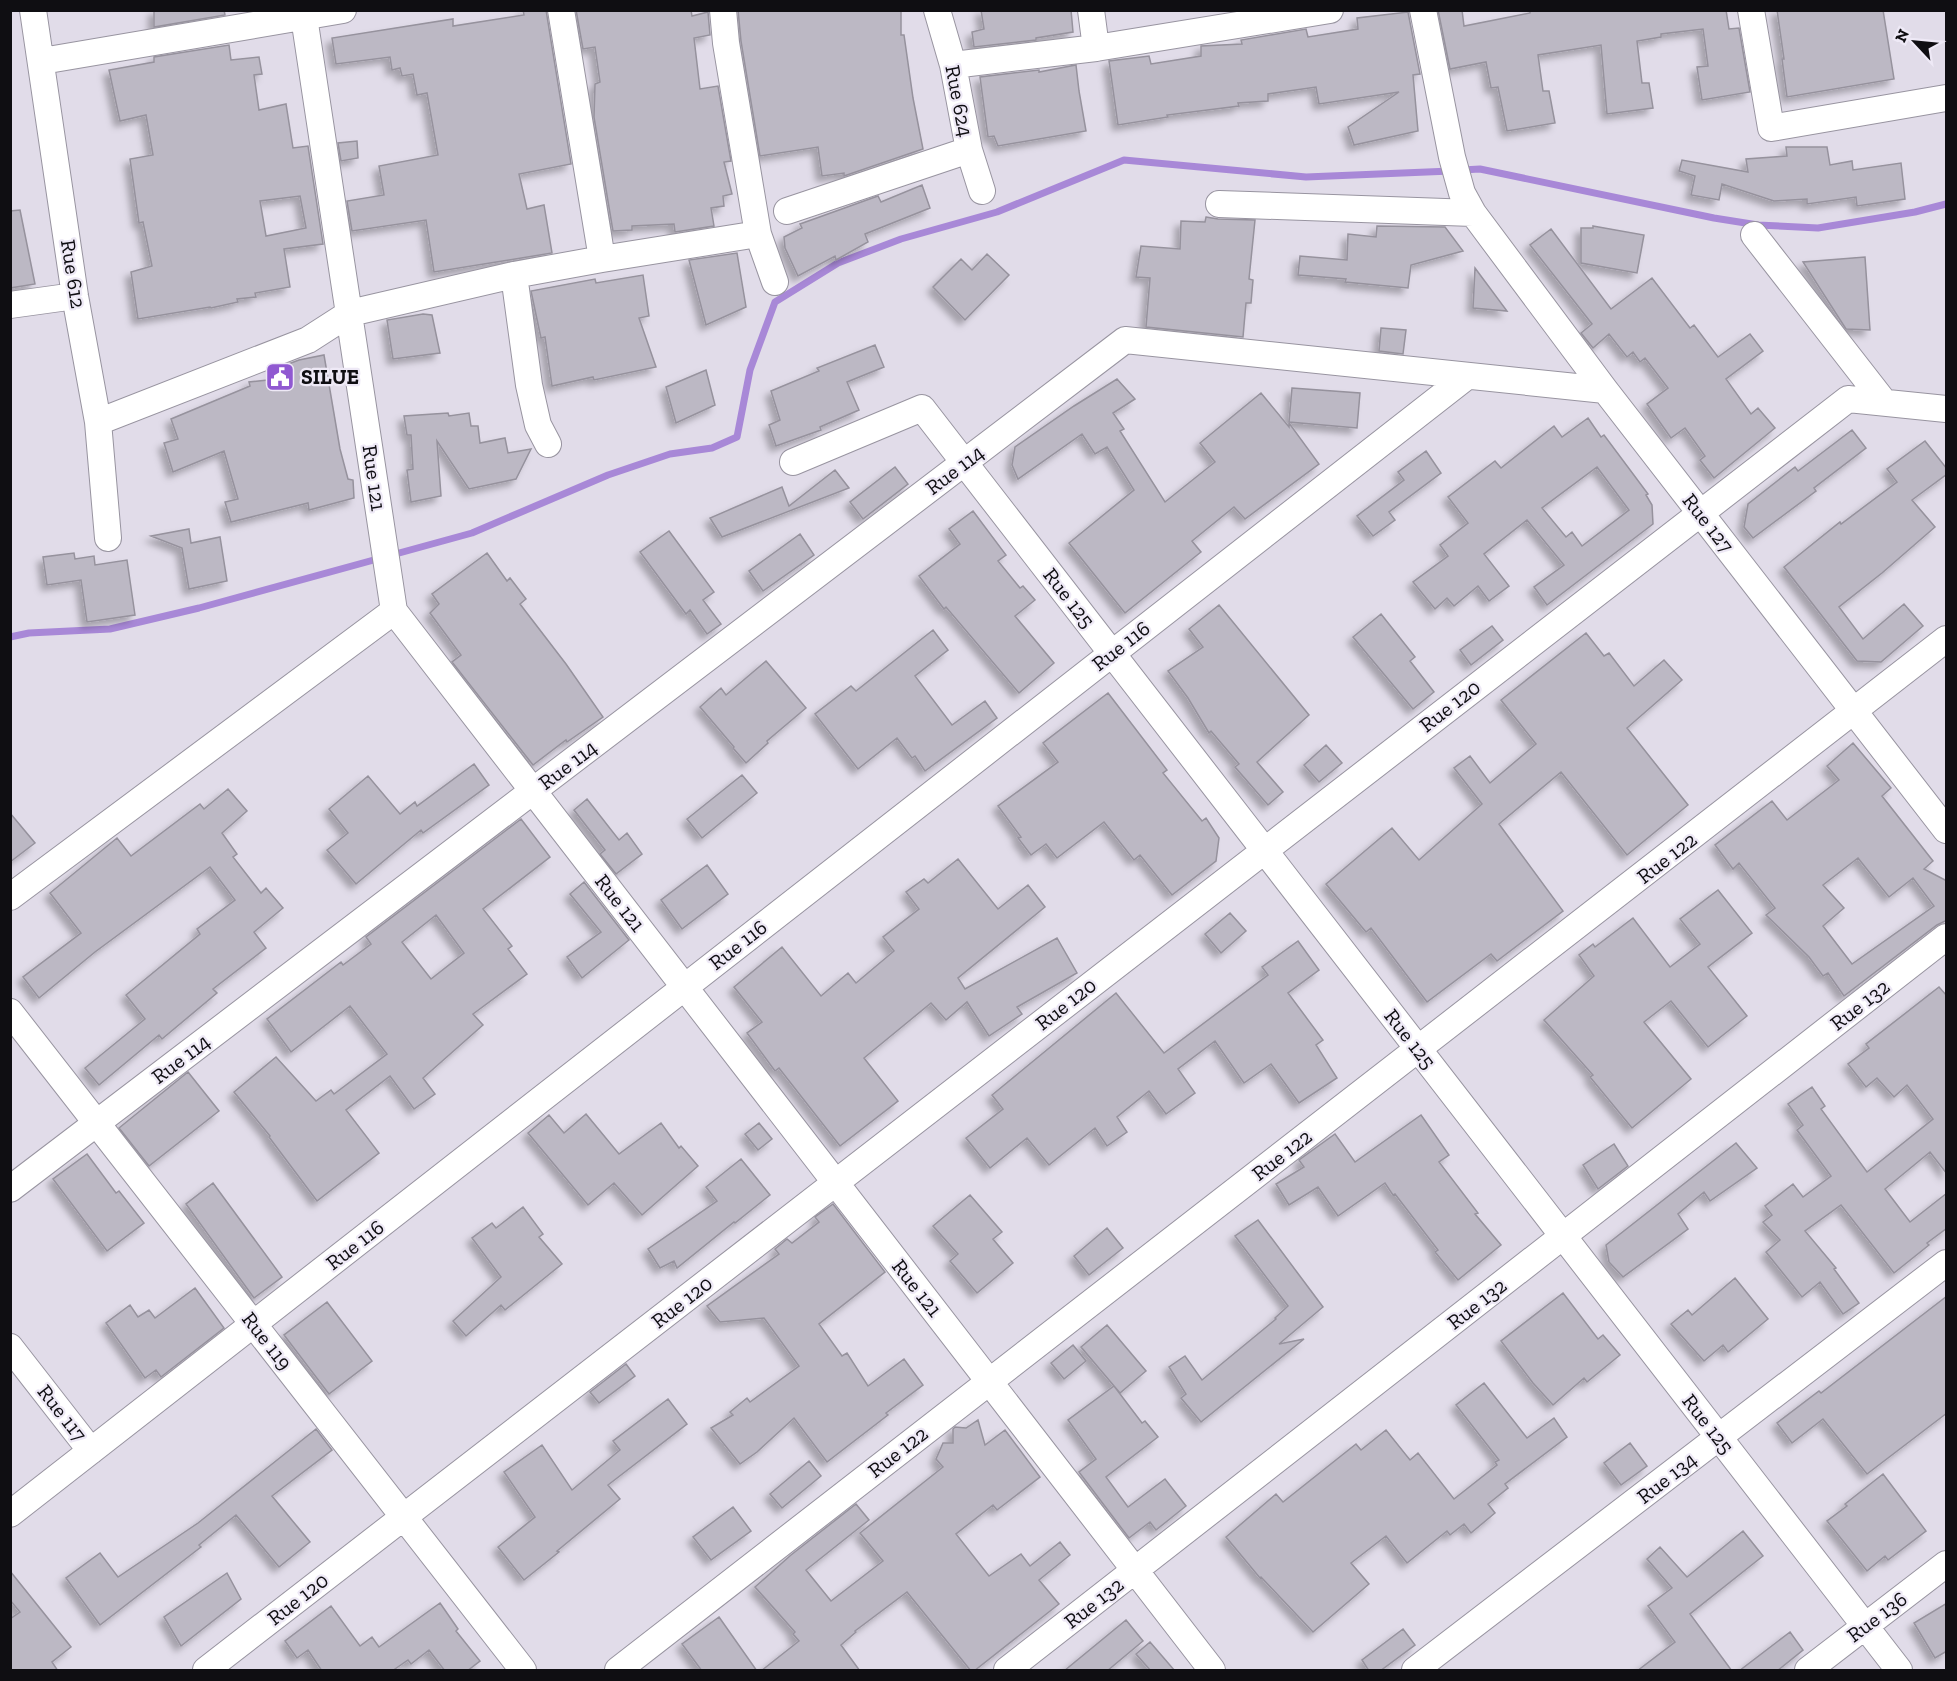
<svg xmlns="http://www.w3.org/2000/svg" width="1957" height="1681" viewBox="0 0 1957 1681" font-family="'Zilla Slab',serif">
<defs>
<filter id="shadow"><feDropShadow dx="-5.5" dy="5.5" stdDeviation="3" flood-color="#0004"/></filter>
</defs>
<rect width="100%" height="100%" fill="#e1dce9"/>
<g fill="none" stroke-linecap="round" stroke-linejoin="round">
<path stroke="#a888d7" stroke-width="7" d="M1462,170L1480,169L1714,218L1758,225L1818,228L1915,212L1946,204
M10,637L29,633L110,629L199,608L472,533L608,475L670,454L712,448L737,437L750,370L775,302L838,263L901,239L997,212L1124,160L1306,177L1451,171"/>
</g>
<path fill="#bcb8c4" stroke="#96929d" stroke-width="1.5" fill-rule="evenodd" filter="url(#shadow)" d="M154,10H224L225,15L154,27Z
M523,10H546L571,164L519,174L527,209L544,205L552,253L434,272L426,220L352,231L347,201L384,195L379,166L438,155L427,93L417,95L413,74L402,76L400,68L392,70L390,57L336,64L332,38L453,19V26L524,15Z
M576,10H691L692,16L708,12L710,35L694,38L700,89L718,86L731,161L724,162L732,194L723,196L724,206L711,208L714,226L675,232L674,224L632,226V230L613,231L594,117L595,84L600,82L595,47L583,49Z
M738,10H901V35H904L913,98L923,149L844,176V173L822,176L818,147L760,156L741,41Z
M981,10H1071L1073,32L1036,38V40L974,47L972,32L984,29Z
M1438,10H1462L1464,26L1530,13V10H1726L1729,29L1739,28L1750,92L1702,100L1697,67L1708,66L1703,29L1661,34V37L1637,41L1642,83H1649L1653,108L1607,114L1601,45L1538,55L1543,91H1549L1555,123L1507,131L1498,87L1491,88L1486,62L1450,69Z
M1777,10H1883L1894,79L1787,97L1782,59H1784Z
M1408,12L1420,74L1413,75L1418,131L1354,145L1348,127L1399,92L1319,104L1316,87L1268,94V101L1238,103L1239,106L1167,115L1168,117L1118,125L1109,61L1149,56L1151,64L1201,56V46L1242,44L1241,40L1306,29L1308,37L1358,29L1357,18Z
M229,45L231,60L259,57L262,74L254,75L259,110L286,104L293,148L308,146L323,244L284,249L290,287L255,293L256,297L237,299L238,302L211,308L210,307L138,319L131,272L152,266L143,222L139,223L130,159L153,155L146,115L120,121L109,70L154,62V57ZM300,196L306,228L266,236L260,201Z
M1076,65L1079,91L1086,131L998,146L994,136L988,137L980,77L1039,70V72Z
M357,141L358,158L341,161L338,143Z
M1786,147H1827L1830,165L1852,161L1853,170L1901,163L1905,199L1857,206L1856,197L1807,204V199L1774,201L1722,184L1719,200L1691,195L1695,176L1679,171L1682,160L1748,172L1746,159L1787,156Z
M922,185L930,208L865,234L868,242L836,260L835,256L798,276L785,248L784,237L802,228L800,224L878,196L881,202Z
M20,210L35,284L10,288V211Z
M1206,217L1218,219L1255,220L1249,279L1253,280L1251,303H1246L1243,337L1146,327L1150,278L1136,277L1141,246L1180,249L1181,221L1205,222Z
M1377,226L1445,227L1463,251L1411,265L1408,288L1345,282L1346,279L1298,275L1300,256L1347,260L1348,234L1376,237Z
M1593,226L1644,235L1637,273L1581,263V228H1593Z
M1551,229L1611,309L1652,278L1690,328L1694,325L1718,357L1750,334L1763,351L1726,379L1751,414L1758,408L1775,428L1714,478L1700,460L1705,456L1685,428L1671,438L1647,404L1668,388L1645,358L1640,362L1633,352L1627,357L1609,334L1593,348L1581,333L1592,324L1530,245Z
M737,253L746,307L706,325L689,260Z
M987,254L1009,275L965,320L933,287L961,259L972,270Z
M1865,257L1870,330L1846,329L1803,262Z
M1475,268L1507,311L1473,308Z
M643,275L649,316L639,318L656,367L594,380L593,377L552,386L545,337L541,338L531,291L595,279L596,283Z
M423,314L432,315L440,353L393,359L387,320Z
M1381,328L1406,330L1403,354L1379,351Z
M875,345L884,367L847,382L859,410L820,427L821,430L776,446L769,425L780,420L771,391L819,371L817,368Z
M324,355L340,449L348,479L353,480L354,498L309,510L308,503L231,522L225,502L238,499L224,451L173,472L164,443L178,439L171,419L250,386L249,382L277,379L275,369L299,360Z
M706,370L715,405L676,423L666,387Z
M1117,379L1135,399L1113,413L1124,429L1120,431L1165,502L1215,462L1200,443L1261,393L1289,427V423L1319,464L1245,519L1234,507L1192,541L1201,552L1125,613L1069,543L1134,490L1107,447L1095,454L1082,434L1018,479L1012,465L1015,447L1074,406Z
M1292,388L1360,393L1357,428L1289,422Z
M448,413L449,416L469,413L471,426H478L480,443L505,438L508,453L531,449L516,479L469,489L437,441L441,496L411,502L407,470L413,469L411,435H407L404,416Z
M1588,418L1601,437L1604,435L1648,494L1646,495L1652,505L1653,524L1547,605L1534,587L1564,565L1527,520L1484,554L1509,586L1489,601L1478,586L1454,606L1447,598L1435,609L1413,582L1448,556L1440,545L1468,523L1448,497L1495,461L1501,468L1554,426L1562,437ZM1597,467L1629,510L1582,546L1572,532L1566,537L1542,508Z
M1852,430L1866,448L1814,488L1816,491L1753,538L1744,527L1748,504L1795,467L1798,471Z
M1925,441L1947,469V474L1912,500L1935,527L1882,573L1839,607L1863,639L1904,604L1923,626L1881,662L1857,661L1784,567L1840,522L1841,524L1897,482L1887,469Z
M1426,451L1441,473L1389,512L1395,520L1373,536L1357,516L1404,480L1398,472Z
M895,467L908,484L863,519L850,502Z
M835,470L849,488L722,537L710,518L782,487L789,506Z
M973,511L1006,555L998,561L1020,588L1023,586L1035,600L1015,616L1054,663L1019,693L946,607L944,609L919,576L960,544L949,529Z
M189,529L191,543L220,537L227,581L189,589L182,548L151,536Z
M669,531L714,592L703,600L721,624L707,634L690,610L686,614L640,552Z
M800,534L814,555L763,591L749,571Z
M74,553L75,559L94,556L95,565L127,560L135,615L87,622L81,580L47,585L43,557Z
M487,553L507,581L510,578L526,599L520,604L566,664L603,717L567,742L566,740L533,765L452,662L461,655L430,613L439,604L432,594Z
M1219,605L1309,715L1257,762L1283,792L1268,805L1235,767L1239,764L1211,731L1209,733L1188,698L1168,671L1203,647L1189,629Z
M1381,614L1415,657L1410,661L1434,692L1413,709L1353,637Z
M1492,626L1503,640L1471,665L1460,650Z
M933,630L948,650L915,676L952,725L985,701L997,718L925,771L915,756L912,758L897,738L858,769L815,714L851,686L856,691Z
M1586,633L1604,656L1609,653L1634,686L1664,660L1682,680L1627,728L1688,805L1627,855L1561,772L1499,824L1563,911L1497,961L1491,954L1427,1002L1371,928L1366,932L1326,884L1392,828L1419,860L1482,804L1454,768L1470,756L1490,783L1536,744L1501,700Z
M766,661L806,708L767,741L768,743L746,763L733,748L734,747L700,707L721,688L726,695Z
M1108,693L1167,770L1163,773L1202,821L1206,818L1219,838L1216,861L1172,895L1140,855L1134,860L1104,822L1057,858L1046,844L1031,855L1018,838L1021,837L998,806L1058,762L1043,743Z
M1853,743L1891,788L1882,796L1933,861L1924,869L1947,881V922L1945,921L1937,925L1844,996L1828,973L1823,976L1809,957L1766,915L1775,908L1739,863L1733,869L1715,845L1772,801L1787,820L1839,780L1827,766ZM1858,858L1889,897L1913,878L1934,906L1852,964L1823,926L1844,908L1823,885Z
M1326,745L1342,763L1319,782L1304,765Z
M474,764L489,785L423,833L421,830L356,884L327,850L348,833L329,809L368,776L400,814L415,802L417,806Z
M742,775L757,793L702,838L687,819Z
M228,789L247,811L222,833L237,854L233,857L261,893L266,888L283,908L254,932L266,948L213,989L217,993L162,1039L159,1035L99,1085L85,1068L145,1019L126,995L200,934L197,929L235,900L210,867L95,952L39,998L23,977L81,933L50,893L117,838L131,856L200,804L204,809Z
M587,799L619,840L627,833L642,854L616,874L600,854L605,850L574,810Z
M10,813L35,843L10,862Z
M521,819L550,857L483,909L512,946L508,949L527,974L473,1014L483,1025L423,1078L435,1094L414,1109L390,1076L346,1110L379,1153L317,1201L269,1137L270,1136L234,1092L276,1057L316,1101L331,1090L334,1094L387,1054L350,1006L291,1052L267,1019L341,962L343,965L371,944L366,937ZM436,915L464,953L431,979L402,942Z
M958,859L998,909L1028,885L1045,907L958,978L965,989L1057,938L1077,973L1017,1007L1022,1014L989,1036L967,1002L946,1020L931,1003L864,1058L898,1101L840,1146L779,1068L775,1071L747,1033L762,1022L734,987L782,947L821,996L848,973L856,983L894,951L883,937L919,909L906,892L924,879L928,883Z
M707,865L728,894L682,929L661,900Z
M584,882L629,940L582,978L567,957L601,932L570,894Z
M1718,890L1752,933L1708,967L1747,1016L1708,1047L1671,1001L1644,1022L1691,1079L1632,1128L1590,1077L1593,1075L1544,1020L1594,976L1579,955L1593,944L1595,947L1633,918L1670,967L1700,944L1680,919Z
M1230,913L1246,931L1221,953L1205,934Z
M1298,941L1319,970L1288,993L1323,1040L1316,1045L1337,1078L1299,1103L1271,1064L1244,1083L1215,1041L1178,1069L1195,1093L1166,1114L1149,1091L1117,1117L1127,1132L1107,1146L1095,1128L1049,1165L1027,1138L990,1168L966,1138L1003,1109L992,1095L1116,993L1164,1053L1268,975L1262,967Z
M1939,987L1947,996V1174L1930,1152L1885,1189L1910,1222L1947,1193V1228L1927,1243L1929,1245L1894,1273L1841,1205L1805,1231L1836,1268L1834,1269L1859,1303L1843,1314L1820,1282L1802,1297L1766,1252L1780,1240L1763,1222L1772,1215L1765,1206L1793,1184L1803,1197L1831,1176L1797,1130L1803,1125L1788,1104L1812,1087L1825,1106L1821,1109L1867,1172L1933,1119L1907,1085L1894,1097L1877,1078L1866,1087L1848,1064L1869,1048L1866,1044Z
M188,1072L219,1111L149,1166L119,1128Z
M586,1114L619,1154L661,1123L679,1148L681,1146L698,1166L642,1215L614,1183L588,1205L528,1133L549,1115L564,1133Z
M1421,1115L1449,1155L1439,1162L1478,1213L1475,1214L1501,1245L1458,1280L1435,1252L1438,1250L1395,1194L1393,1195L1385,1183L1338,1216L1318,1187L1289,1205L1276,1184L1304,1167L1299,1160L1335,1134L1355,1162Z
M759,1123L772,1139L758,1150L745,1134Z
M1736,1143L1757,1168L1710,1201L1704,1192L1678,1214L1688,1229L1623,1277L1609,1262L1606,1245Z
M1614,1144L1628,1166L1598,1189L1583,1165Z
M87,1154L116,1193L119,1191L144,1223L107,1251L53,1179Z
M741,1159L770,1195L735,1223L734,1222L677,1268L674,1261L660,1268L648,1249L717,1201L706,1187Z
M213,1183L282,1277L254,1298L186,1204Z
M970,1195L1002,1232L993,1239L1013,1263L977,1293L950,1261L958,1254L933,1226Z
M833,1204L885,1272L819,1324L842,1356L847,1353L868,1386L904,1359L923,1385L886,1413L888,1415L827,1462L794,1418L757,1452L740,1464L711,1428L733,1415L730,1412L747,1398L750,1402L799,1366L764,1318L720,1322L707,1306L779,1254L775,1249L787,1239L792,1243L819,1222L815,1217Z
M523,1207L543,1234L539,1237L562,1264L505,1310L501,1305L466,1336L453,1321L501,1277L472,1238L492,1223L496,1228Z
M1258,1220L1323,1307L1279,1344L1304,1339L1201,1422L1181,1398L1186,1394L1169,1367L1185,1356L1202,1380L1276,1319L1275,1318L1288,1306L1235,1236Z
M1107,1228L1123,1248L1089,1275L1074,1256Z
M1735,1278L1768,1319L1728,1352L1723,1345L1704,1361L1671,1324L1688,1310L1692,1315Z
M195,1288L224,1328L161,1377L156,1370L145,1378L106,1323L130,1305L138,1317L149,1310L155,1318Z
M1563,1293L1598,1339L1603,1335L1620,1355L1587,1382L1584,1378L1553,1405L1533,1383L1501,1341Z
M1947,1296V1413L1867,1474L1823,1419L1792,1443L1777,1423L1819,1391L1821,1393Z
M327,1302L372,1361L329,1394L284,1335Z
M1107,1325L1146,1371L1120,1393L1081,1347Z
M1073,1345L1086,1361L1064,1379L1051,1363Z
M626,1364L635,1376L599,1403L590,1392Z
M1484,1383L1527,1438L1554,1418L1567,1437L1505,1484L1508,1488L1488,1504L1495,1513L1471,1533L1464,1524L1450,1535L1447,1531L1407,1563L1386,1536L1351,1563L1369,1584L1313,1632L1261,1577L1260,1578L1226,1537L1276,1494L1283,1502L1356,1444L1361,1450L1386,1430L1410,1460L1418,1453L1454,1499L1497,1465L1495,1462L1499,1460L1456,1405Z
M1114,1386L1142,1423L1145,1421L1158,1437L1106,1477L1128,1507L1165,1479L1186,1506L1156,1530L1150,1522L1129,1538L1079,1472L1096,1459L1068,1420Z
M668,1399L687,1424L608,1485L620,1499L557,1551L559,1552L524,1580L498,1547L535,1517L504,1472L542,1445L572,1490L620,1450L613,1441Z
M978,1420L985,1445L1005,1430L1040,1477L997,1510L993,1505L956,1534L989,1576L1021,1554L1030,1566L1060,1542L1070,1555L1039,1580L1059,1604L974,1671H971L907,1592L855,1631L856,1632L841,1645L860,1671H761L799,1641L793,1634L795,1632L755,1587L791,1555L856,1504L869,1520L806,1570L831,1601L883,1561L860,1533L943,1467L936,1459L943,1443H953V1429L955,1427L966,1428Z
M316,1429L332,1450L272,1496L310,1542L279,1567L236,1515L199,1545L201,1547L100,1625L66,1578L100,1553L118,1577L198,1523Z
M1630,1443L1647,1466L1621,1485L1604,1463Z
M809,1461L821,1476L782,1508L770,1494Z
M1883,1474L1926,1531L1888,1560L1885,1556L1867,1571L1827,1521L1847,1506L1845,1504Z
M733,1507L751,1531L711,1560L693,1537Z
M1743,1531L1763,1556L1690,1614L1732,1671H1637L1675,1642L1648,1606L1672,1588L1647,1559L1660,1547L1687,1577Z
M10,1571L71,1647L52,1662L58,1671H10V1619L20,1612L10,1600Z
M227,1573L241,1599L181,1646L164,1617Z
M440,1603L458,1629L456,1631L480,1661L467,1671H445L429,1650L411,1664L408,1660L392,1671H322L308,1650L297,1658L285,1641L331,1606L360,1646L372,1637L379,1647Z
M1947,1603V1651L1935,1658L1914,1623Z
M719,1617L757,1671H702L682,1644Z
M1126,1620L1143,1641L1107,1671H1064Z
M1403,1629L1415,1645L1380,1671H1369L1362,1660Z
M1790,1632L1803,1650L1777,1671H1739Z
M1150,1642L1175,1671H1151L1136,1654Z"/>
<g fill="none" stroke-linecap="round" stroke-linejoin="round">
<g stroke="#9894a0" stroke-width="28">
<path id="minor" d="M33,10L75,296L98,422L108,538
M561,10L602,259
M723,10L726,43L758,234L775,282
M937,10L953,65L969,150L982,191
M1091,10L1096,48
M1423,10L1452,157L1462,193L1473,213L1605,390L1946,830
M1751,10L1771,128L1946,98
M304,17L394,611L1212,1670
M42,61L343,10
M953,65L1096,48L1330,10
M1219,204L1473,213
M787,211L969,150
M1754,235L1884,402
M514,275L529,385L538,425L548,444
M10,305L75,296
M98,422L308,340L350,313L514,275L602,259L758,234
M793,462L922,408L1899,1670
M10,897L394,611
M10,1012L523,1670
M10,1189L1125,340L1605,390
M10,1347L91,1451
M10,1514L1466,377
M206,1670L1848,399L1946,409
M618,1670L1946,639
M1007,1670L1946,937
M1415,1670L1946,1263
M1808,1670L1946,1564"/>
</g>
<use href="#minor" stroke="#fff" stroke-width="26"/>
</g>
<defs>
<g id="civic-square" transform="scale(1.5)"><rect x="-9" y="-9" width="18" height="18" rx="4" fill="#9059d1" stroke="#eee9f6"/><path d="M-.6-6.5H3V-4.5H.6V-3L4-1V1h2V6H-6V1h2V-1L-.6-3ZM-1.2 2.5V6h2.4V2.5Z" fill="#fff"/></g>
</defs>
<g fill-rule="evenodd">
<use href="#civic-square" x="280" y="377"/>
</g>
<g text-anchor="middle" stroke-width="4.5" stroke-linejoin="round" paint-order="stroke">
<g font-size="21" fill="#0f0e12" stroke="#eee9f6">
<text transform="translate(959 101) rotate(79)" y="7">Rue 624</text>
<text transform="translate(73 274) rotate(81)" y="7">Rue 612</text>
<text transform="translate(955 470) rotate(-37)" y="7">Rue 114</text>
<text transform="translate(374 478) rotate(82)" y="7">Rue 121</text>
<text transform="translate(1708 523) rotate(52)" y="7">Rue 127</text>
<text transform="translate(1069 598) rotate(52)" y="7">Rue 125</text>
<text transform="translate(1121 646) rotate(-38)" y="7">Rue 116</text>
<text transform="translate(1450 706) rotate(-38)" y="7">Rue 120</text>
<text transform="translate(568 765) rotate(-37)" y="7">Rue 114</text>
<text transform="translate(1667 858) rotate(-38)" y="7">Rue 122</text>
<text transform="translate(620 903) rotate(52)" y="7">Rue 121</text>
<text transform="translate(738 945) rotate(-38)" y="7">Rue 116</text>
<text transform="translate(1066 1004) rotate(-38)" y="7">Rue 120</text>
<text transform="translate(1860 1005) rotate(-38)" y="7">Rue 132</text>
<text transform="translate(1410 1039) rotate(52)" y="7">Rue 125</text>
<text transform="translate(181 1059) rotate(-37)" y="7">Rue 114</text>
<text transform="translate(1282 1155) rotate(-38)" y="7">Rue 122</text>
<text transform="translate(355 1245) rotate(-38)" y="7">Rue 116</text>
<text transform="translate(917 1288) rotate(52)" y="7">Rue 121</text>
<text transform="translate(682 1302) rotate(-38)" y="7">Rue 120</text>
<text transform="translate(1477 1304) rotate(-38)" y="7">Rue 132</text>
<text transform="translate(267 1341) rotate(52)" y="7">Rue 119</text>
<text transform="translate(62 1413) rotate(52)" y="7">Rue 117</text>
<text transform="translate(1708 1424) rotate(52)" y="7">Rue 125</text>
<text transform="translate(898 1452) rotate(-38)" y="7">Rue 122</text>
<text transform="translate(1667 1478) rotate(-38)" y="7">Rue 134</text>
<text transform="translate(298 1599) rotate(-38)" y="7">Rue 120</text>
<text transform="translate(1094 1603) rotate(-38)" y="7">Rue 132</text>
<text transform="translate(1877 1617) rotate(-37)" y="7">Rue 136</text>
</g>
<g font-size="21" font-weight="bold" fill="#0f0e12" stroke="#eee9f6" text-anchor="start">
<text x="301" y="384">SILUE</text>
</g>
</g>
<rect width="1957" height="1681" fill="none" stroke="#0f0e12" stroke-width="24"/>
<g transform="translate(1915 42) rotate(296)" stroke="#eee9f6" stroke-width="4.5" paint-order="stroke">
<path d="M0-4.5L10 22L0 15L-10 22Z" fill="#0f0e12"/>
<text y="-9" font-size="16" font-weight="bold" text-anchor="middle" fill="#0f0e12">N</text>
</g>
</svg>
